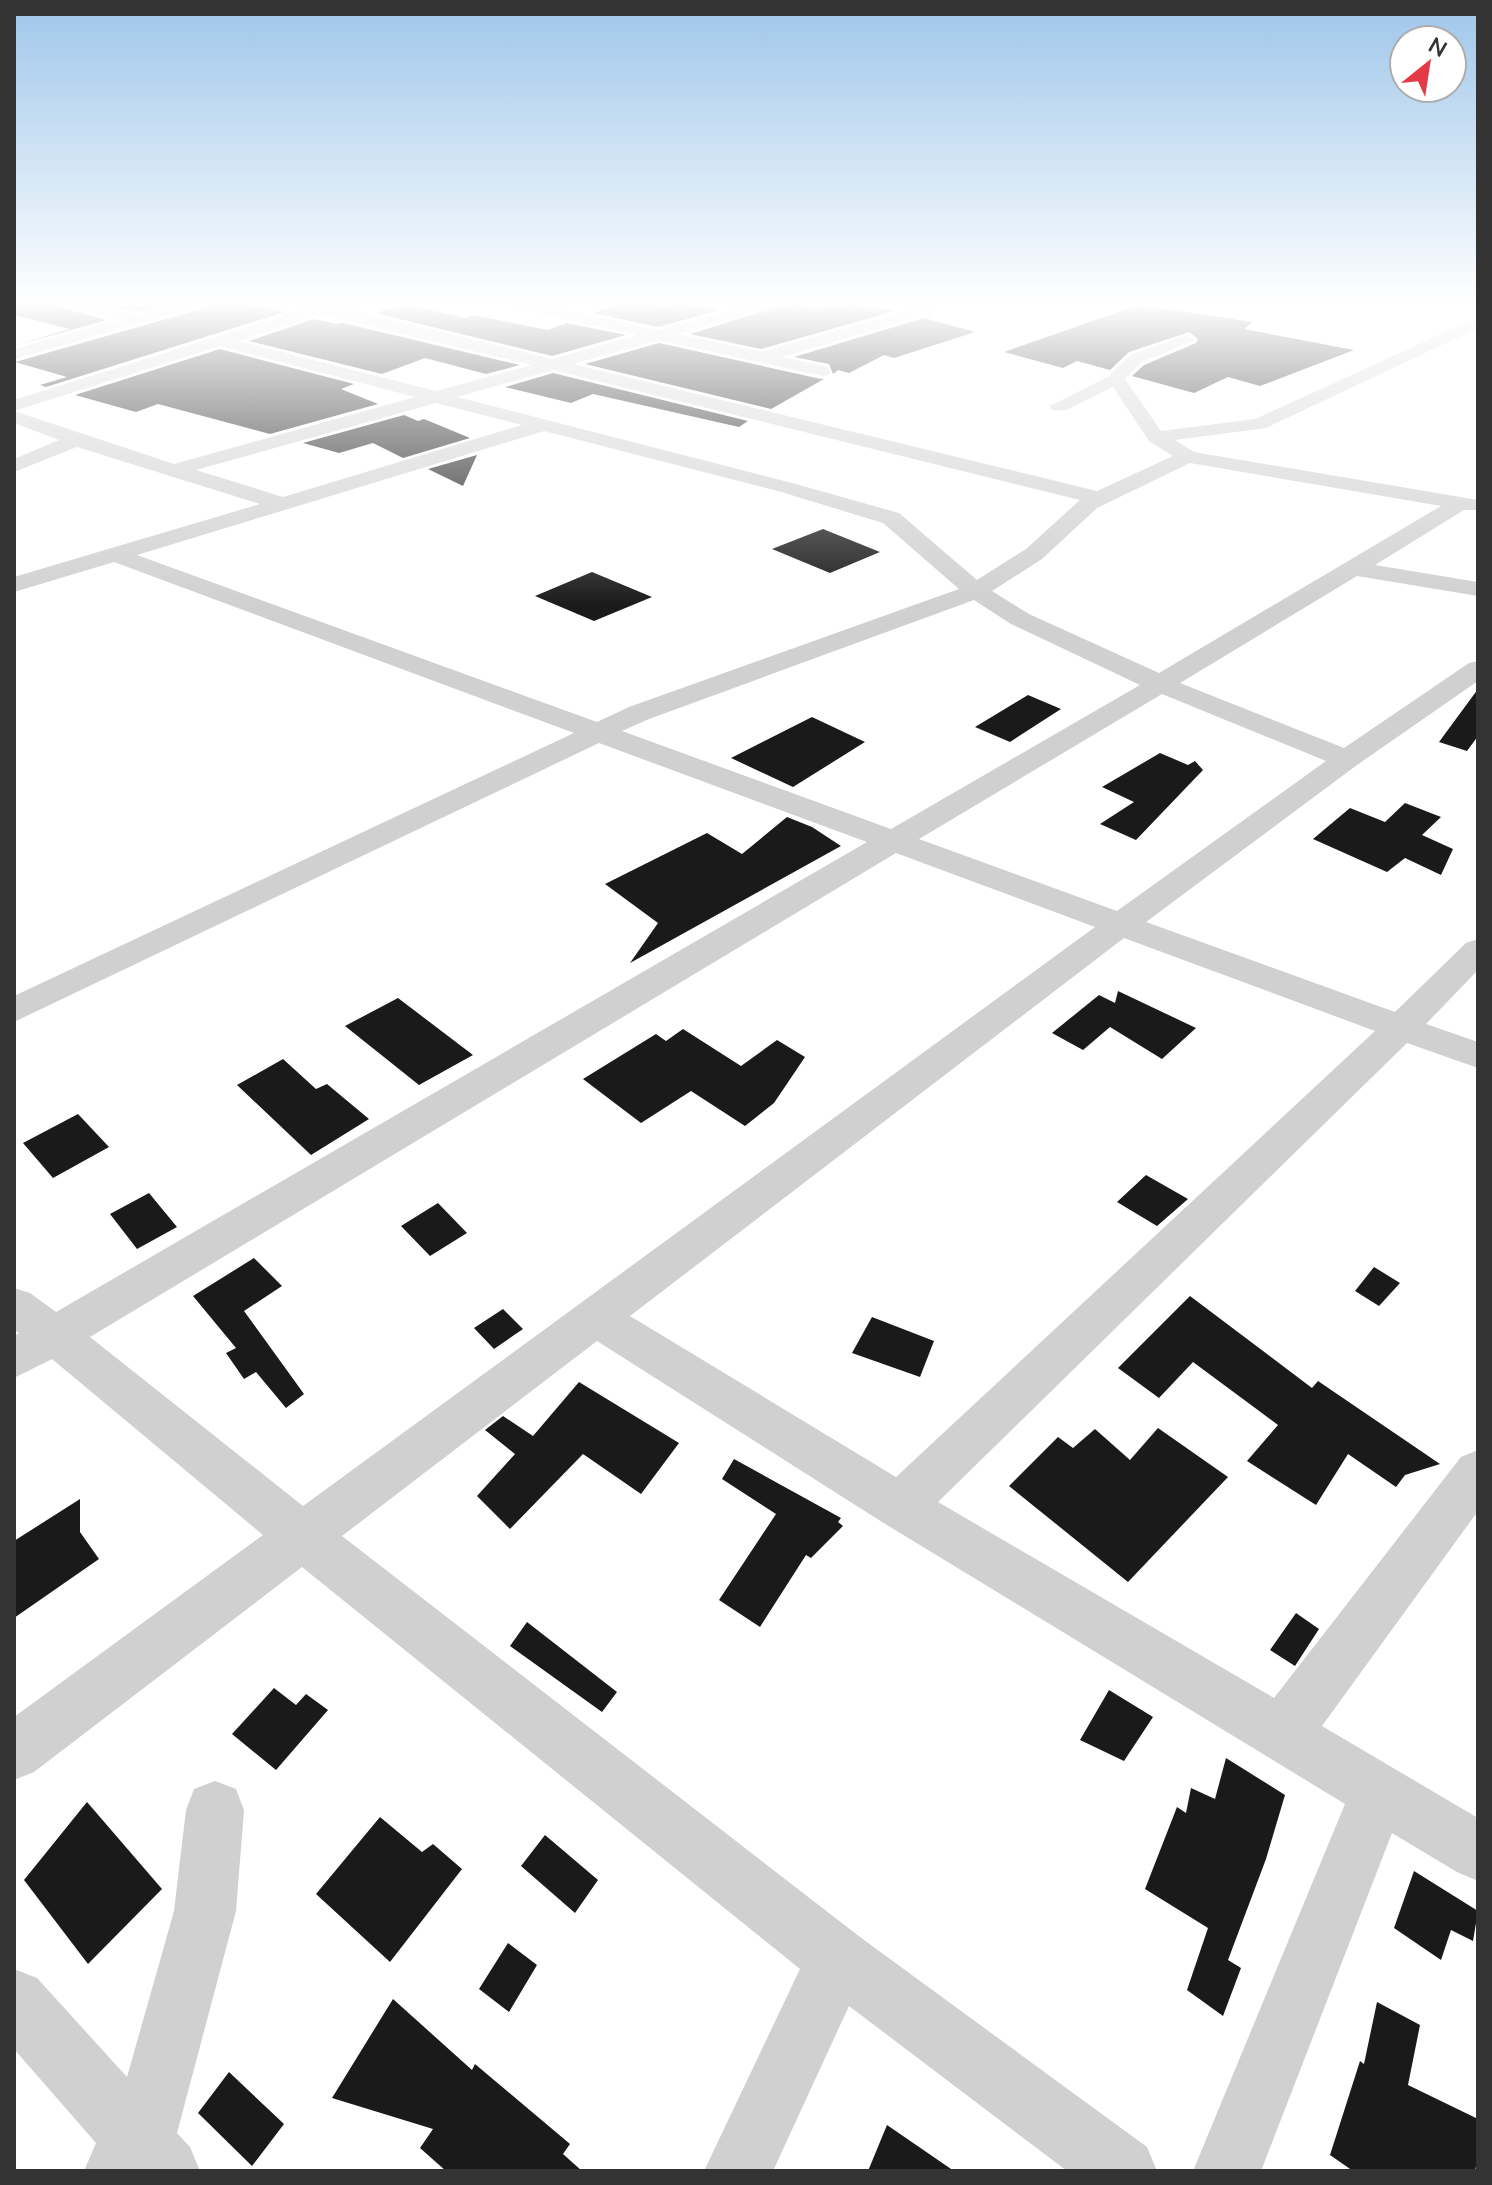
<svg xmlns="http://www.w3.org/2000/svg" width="1492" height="2185" viewBox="0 0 1492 2185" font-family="Mulish,sans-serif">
<rect width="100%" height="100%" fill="#fff"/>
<path fill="#1a1a1a" d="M14,302H58L62,308L107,320L14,346L70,329L14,315Z
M95,302H174L137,312Z
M210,302H241L285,312L46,387L40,385L67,377L15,362L205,308Z
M622,302L669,305L677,302L720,310L658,327L593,313Z
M793,302L811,307L854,304L895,311L761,349L690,334Z
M404,304L465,318L473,315L548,330L567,323L626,335L552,356L375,313Z
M1138,305L1253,322L1244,329L1354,350L1260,386L1228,377L1194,393L1132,376L1144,365L1196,343L1198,339L1189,332L1129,352L1110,370L1077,361L1063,368L1004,352Z
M924,318L975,332L894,358L884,355L849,373L838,370L833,374L829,364L794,357Z
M314,319L337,324L343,323L520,365L486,374L425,358L382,374L249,341Z
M659,343L821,379H824L771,409L585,364Z
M220,349L354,384L341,389L378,404L270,434L158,404L136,412L75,395Z
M553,373L748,421L739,427L593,394L571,403L505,387Z
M404,415L418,421L424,419L470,438L403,458L373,443L339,453L303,443Z
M477,455L463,486L428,469Z
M823,529L880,552L830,573L772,549Z
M592,572L652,597L594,621L535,596Z
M1478,689V736L1467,751L1439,742Z
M1028,695L1061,709L1010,742L975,727Z
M812,717L865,742L793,787L731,758Z
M1160,753L1188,765L1195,761L1203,770L1136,840L1100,824L1134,802L1102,787Z
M1405,803L1441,817L1422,835L1453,849L1441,875L1405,858L1387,872L1313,839L1350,808L1385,822Z
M787,817L812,827L841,846L630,963L658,923L605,884L707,833L742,854Z
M1118,991L1196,1028L1162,1059L1110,1027L1083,1050L1052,1033L1099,995L1115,1003Z
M398,998L473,1055L419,1085L345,1026Z
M683,1029L741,1066L777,1040L805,1057L774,1103L745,1126L691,1091L641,1123L583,1079L656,1034L666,1041Z
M283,1059L316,1089L327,1084L369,1119L311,1155L237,1085Z
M78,1114L109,1147L53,1178L23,1143Z
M1146,1175L1188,1199L1157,1226L1117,1202Z
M149,1193L177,1227L137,1249L110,1214Z
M438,1203L467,1233L430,1256L401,1226Z
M254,1258L282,1286L244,1311L304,1394L286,1408L256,1372L244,1379L226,1353L236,1348L193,1296Z
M1374,1267L1400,1283L1379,1306L1355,1291Z
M1190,1296L1312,1388L1318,1381L1440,1464L1405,1475L1396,1487L1348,1454L1316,1505L1247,1461L1278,1425L1193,1362L1159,1398L1118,1368Z
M503,1309L523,1329L494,1349L474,1328Z
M872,1317L934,1341L920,1377L852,1353Z
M579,1382L679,1443L641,1494L583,1454L510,1529L477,1496L515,1454L485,1430L503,1416L533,1436Z
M1158,1428L1228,1477L1128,1582L1009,1486L1058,1437L1073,1448L1095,1429L1130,1460Z
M734,1459L841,1518L838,1522L843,1526L811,1558L806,1555L760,1627L719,1600L776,1514L722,1479Z
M80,1499V1532L99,1559L14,1618V1541Z
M1296,1613L1319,1629L1295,1666L1270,1650Z
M527,1622L617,1692L602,1712L510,1646Z
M274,1688L296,1705L306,1694L328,1710L276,1770L232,1734Z
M1109,1690L1153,1717L1124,1761L1080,1740Z
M1226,1758L1285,1795L1266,1859L1228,1960L1241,1968L1223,2016L1187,1990L1208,1928L1145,1889L1177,1807L1186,1813L1191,1788L1215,1799Z
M87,1802L162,1889L88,1964L24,1880Z
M380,1817L422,1852L433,1844L462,1869L390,1962L316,1894Z
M545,1835L598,1880L575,1913L521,1866Z
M1414,1871L1478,1911L1473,1941L1451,1930L1441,1960L1394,1928Z
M508,1943L537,1965L509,2012L479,1989Z
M393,1999L472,2070L475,2064L570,2144L563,2154L582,2171H446L420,2148L433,2129L332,2098Z
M1377,2002L1420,2025L1408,2085L1478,2119V2157L1475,2171H1353L1330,2155L1360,2061L1364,2064Z
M229,2072L284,2124L252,2166L198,2113Z
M887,2125L954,2171H868Z"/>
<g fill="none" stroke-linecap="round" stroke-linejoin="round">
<path fill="#d0d0d0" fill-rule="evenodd" d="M61,302H85L137,315L183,302H207L204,305L14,359V349L118,320L63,305Z
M281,302L324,303L552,359L638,335L509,307L502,302H528L658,330L760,302H783L781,305L678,334L761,352L930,304L938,309L936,312L782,357L828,367L831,371L828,375L822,376L659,340L573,364L1097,491L1173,456L1149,441L1113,387L1066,410H1052L1050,406L1109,376L1130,355L1187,335L1195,340L1142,362L1125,379L1161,431L1255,419L1478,317V328L1266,428L1175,440L1194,452L1478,500V510H1464L1375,565L1478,582V596L1357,576L1180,683L1344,748L1469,663L1478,661V681L1357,765L1146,922L1395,1012L1466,943L1478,939V970L1426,1024L1478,1042V1068L1407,1043L938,1502L1274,1698L1461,1457L1478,1450V1511L1322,1726L1478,1818V1881L1457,1872L1392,1833L1261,2171H1193L1345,1804L882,1522L597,1341L342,1536L860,1937L1147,2147L1157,2171H1067L849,2006L773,2171H704L800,1969L302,1567L34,1772L14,1780V1717L263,1535L52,1359L14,1378V1336L19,1333L14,1330V1288L30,1293L56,1312L867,842L599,743L14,1022V996L574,733L114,562L14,592V577L260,504L77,447L14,472V459L59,440L14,423V400L302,310L283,305ZM320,314L532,365L436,391L238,341ZM220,346L415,397L174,464L14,411ZM553,370L1080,500L1026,549L977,580L899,513L792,483L457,397ZM436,403L522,425L283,497L196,470ZM544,431L778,491L883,523L959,589L629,707L597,722L137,555ZM1190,463L1441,506L1159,673L1029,614L992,591L1042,559L1097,508ZM974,600L1011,624L1140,685L891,829L622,731L649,719ZM1162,694L1326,761L1117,911L919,839ZM896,853L1095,927L303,1506L90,1337ZM1124,938L1375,1031L896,1477L630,1316Z
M215,1781L236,1789L244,1810L236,1911L177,2133L190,2147L200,2171H84L96,2143L14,2049V1969L37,1978L127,2077L174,1911L186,1810L194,1789Z"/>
</g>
<linearGradient id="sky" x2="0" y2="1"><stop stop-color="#9ec6ea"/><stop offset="0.5" stop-color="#fff"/><stop offset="1" stop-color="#fff" stop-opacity="0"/></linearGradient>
<rect width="1492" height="607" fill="url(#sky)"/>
<rect width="1492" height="2185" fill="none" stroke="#333333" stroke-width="32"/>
<g transform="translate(1428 64) rotate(30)"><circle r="38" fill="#ffffff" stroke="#adadad" stroke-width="2"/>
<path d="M0-6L14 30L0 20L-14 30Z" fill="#e63946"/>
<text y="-12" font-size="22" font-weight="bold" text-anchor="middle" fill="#333333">N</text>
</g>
</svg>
